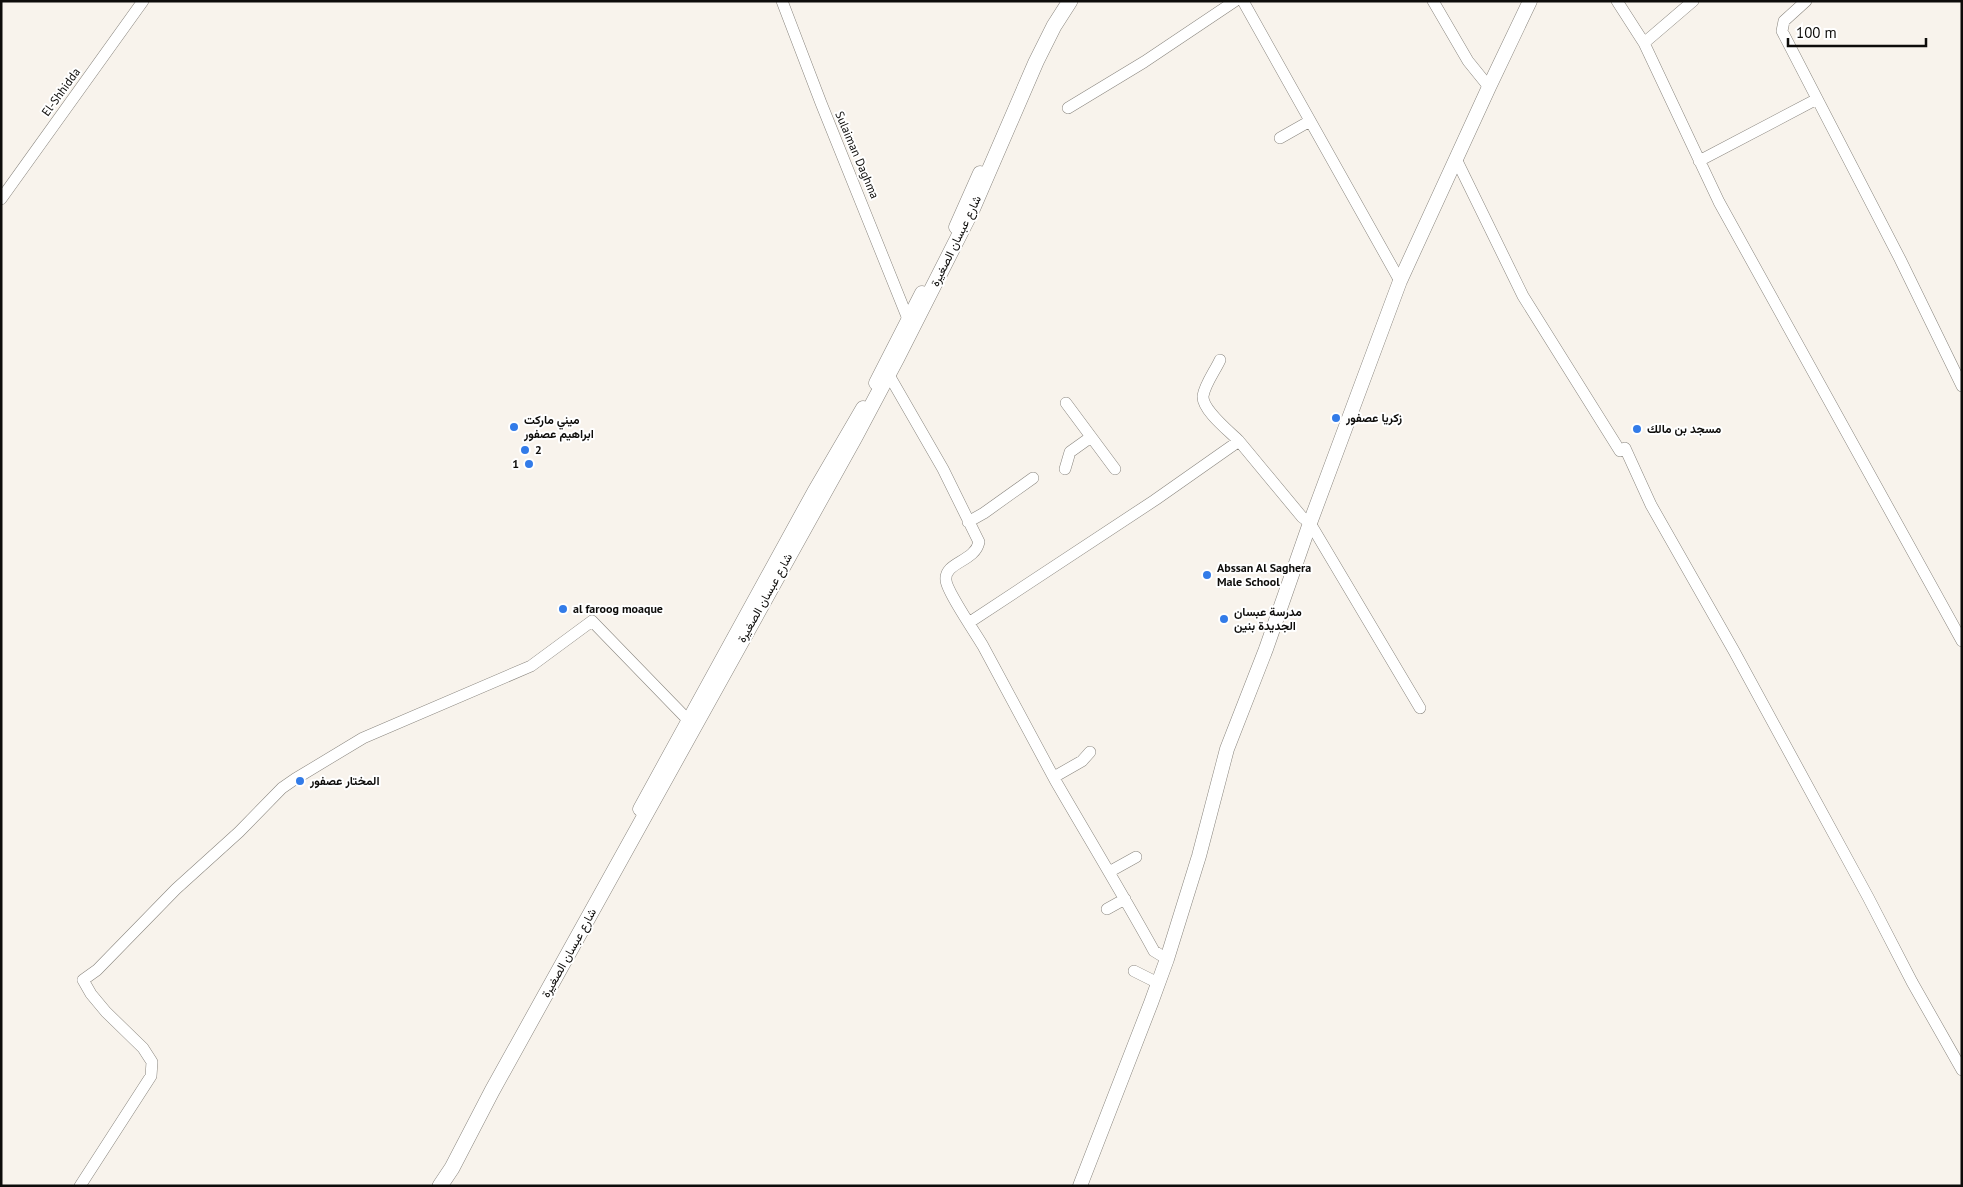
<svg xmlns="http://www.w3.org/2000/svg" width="1963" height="1187" viewBox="0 0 1963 1187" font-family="'PT Sans',Vazirmatn,sans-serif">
<rect width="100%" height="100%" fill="#f8f3ec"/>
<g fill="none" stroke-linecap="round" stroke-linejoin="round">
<g stroke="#89857e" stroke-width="12">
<path id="minor" d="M782,1L821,103L908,319
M1243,1L1400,281
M1433,1L1468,61L1489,87
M1617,1L1644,43L1719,202L1962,641
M1806,1L1784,21L1782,31L1900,259L1962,386
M1644,43L1693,1
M1068,108L1144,62L1235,1
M1280,138L1310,121
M1456,159L1523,296L1620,451L1625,448L1651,505L1734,651L1868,897L1912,982L1962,1070
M1699,161L1817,99
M1,199L143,1
M1220,360C1215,371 1205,384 1203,396C1202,410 1229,431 1239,441
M886,370L943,469L979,542C975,562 944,562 946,580C946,590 976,634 983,646C1007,690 1031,735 1055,780C1088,837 1122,893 1154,951L1167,959
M1066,403L1115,469
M1065,469L1070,452L1091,437
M968,522L984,513L1033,478
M970,622L1155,500L1239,441L1302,517L1310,523L1420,708
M1054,777L1082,761L1090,752
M1109,872L1136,857
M1107,909L1125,899
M1134,971L1158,983
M80,1186L151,1076L152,1062L143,1048L106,1012L91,994L83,980L97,970L176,889L239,832L282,788L295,779L363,738L531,666L592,621L688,720"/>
</g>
<g stroke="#89857e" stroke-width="15">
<path id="tertiary" d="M956,227L980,173
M876,383L922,293
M640,809L814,492L863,408
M1080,1186L1151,1003L1167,959L1199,856L1227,749L1266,649L1310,523L1400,281L1489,87L1530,1"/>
</g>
<g stroke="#89857e" stroke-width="16">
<path id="secondary" d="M440,1186L452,1168L492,1091L855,437L897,358L972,210L1036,62L1054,26L1070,1"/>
</g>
<use href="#minor" stroke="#fff" stroke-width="11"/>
<use href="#tertiary" stroke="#fff" stroke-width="14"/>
<use href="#secondary" stroke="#fff" stroke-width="15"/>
</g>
<g fill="#327be8" stroke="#fff" stroke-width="2">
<circle cx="1336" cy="418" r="5"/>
<circle cx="514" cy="427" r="5"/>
<circle cx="1637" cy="429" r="5"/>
<circle cx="525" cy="450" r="5"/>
<circle cx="529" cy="464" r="5"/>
<circle cx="1207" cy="575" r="5"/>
<circle cx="563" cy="609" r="5"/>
<circle cx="1224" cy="619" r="5"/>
<circle cx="300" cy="781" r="5"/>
</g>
<g text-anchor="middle" stroke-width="4" stroke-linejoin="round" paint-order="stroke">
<g font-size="12" fill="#0d0c0a" stroke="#fff">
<text transform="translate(61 92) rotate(-54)" y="4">El-Shhidda</text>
<text transform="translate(857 155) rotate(67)" y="4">Sulaiman Daghma</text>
<text transform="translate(956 241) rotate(-64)" y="4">شارع عبسان الصغيرة</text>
<text transform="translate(765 598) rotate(-61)" y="4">شارع عبسان الصغيرة</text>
<text transform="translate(569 953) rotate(-61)" y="4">شارع عبسان الصغيرة</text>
</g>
<g font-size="12" font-weight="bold" fill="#0d0c0a" stroke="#fff" text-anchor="start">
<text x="1346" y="422">زكريا عصفور</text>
<text x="524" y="424">ميني ماركت<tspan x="524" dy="14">ابراهيم عصفور</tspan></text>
<text x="1647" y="433">مسجد بن مالك</text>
<text x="535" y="454">2</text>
<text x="519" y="468" text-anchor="end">1</text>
<text x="1217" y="572">Abssan Al Saghera<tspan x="1217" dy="14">Male School</tspan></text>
<text x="573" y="613">al faroog moaque</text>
<text x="1234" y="616">مدرسة عبسان<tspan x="1234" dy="14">الجديدة بنين</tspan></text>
<text x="310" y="785">المختار عصفور</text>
</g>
</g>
<rect width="1963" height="1187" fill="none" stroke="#0d0c0a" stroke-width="5"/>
<path d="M1788 38v8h138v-8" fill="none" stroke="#0d0c0a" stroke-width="2.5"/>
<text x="1796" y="38" font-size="15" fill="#0d0c0a" stroke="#ffffff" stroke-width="4" paint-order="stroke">100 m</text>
</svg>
